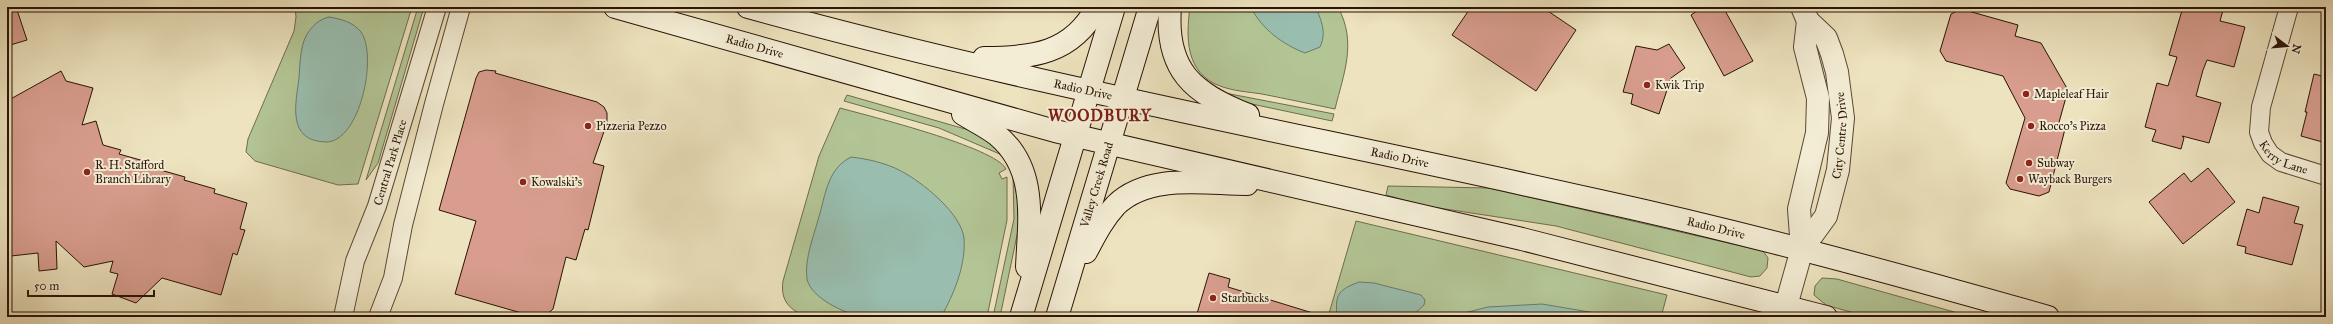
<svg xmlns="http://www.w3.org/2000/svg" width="2333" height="324" viewBox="0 0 2333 324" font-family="'IM FELL Great Primer',serif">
<rect width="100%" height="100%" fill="#ede3be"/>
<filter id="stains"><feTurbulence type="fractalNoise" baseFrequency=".005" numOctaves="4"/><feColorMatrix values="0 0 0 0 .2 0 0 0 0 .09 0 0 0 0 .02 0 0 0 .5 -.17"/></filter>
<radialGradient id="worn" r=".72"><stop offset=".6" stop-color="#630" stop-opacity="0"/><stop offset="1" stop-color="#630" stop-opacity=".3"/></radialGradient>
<path fill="#b3c595" stroke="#6e6c4e" d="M295,7H412L358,184L338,185L255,161L246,152L248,139L294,31L296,17Z
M418,7H424L378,163L366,180Z
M1190,7H1338C1357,43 1344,72 1335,109C1311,104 1287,99 1262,94C1249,92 1233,91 1220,86C1185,73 1186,37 1190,7Z
M1225,93L1334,114L1332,121L1233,100Z
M847,95L972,131L984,136L1002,155L939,128L844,101Z
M840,108C869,116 995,147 1006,169L999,173L1002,179L1007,177V220L987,317H809C790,311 780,301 783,281L819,156Z
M1013,176L1021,216L1000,317H993L1014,219Z
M1388,186L1489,188L1763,251L1768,258L1767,268L1760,276L1751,277L1556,226L1426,206L1386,195Z
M1356,221L1667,295L1661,317H1328Z
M1822,278L1837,279L1972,317H1868L1826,305L1814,295L1815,286Z"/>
<path fill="#99beaf" stroke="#6c7a6b" d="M1251,7H1316C1321,21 1327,32 1320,47L1305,53C1284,45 1261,29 1251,7Z
M329,17C341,19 353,22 361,32C378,56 360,142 326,142C286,141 296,103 299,78C300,65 300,48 306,36C311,27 319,19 329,17Z
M851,157C868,159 886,163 901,171C922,182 961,213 964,238C966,265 954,294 941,317C920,317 882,321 862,317C844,313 811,298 807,279C804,258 815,233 820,213C826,191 829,168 851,157Z
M1359,282L1374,283L1421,295L1425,300L1424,305L1411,317H1337C1335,294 1338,290 1359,282Z
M1542,304L1619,317H1448L1488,307Z"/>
<path fill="#d89d8e" stroke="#291306" d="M7,7H16L27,40L7,46Z
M1471,7H1542L1576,30L1536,91L1452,35Z
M1703,7H1723L1753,61L1724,76L1691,15Z
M2183,7L2193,10L2194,7H2213L2223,10L2220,21L2245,27L2234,67L2207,60L2203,70L2196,96L2221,103L2209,143L2182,136L2184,138L2181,149L2152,141L2156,130L2145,127L2157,83L2168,86L2177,57L2169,55Z
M1961,9L2018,25L2015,36L2041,43L2068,90L2058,126L2065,129L2049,192L2039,196L2010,189L2006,183L2025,118L2003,76L1946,61L1940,51L1951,14Z
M1669,44L1685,68L1671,78L1659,114L1631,104L1633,94L1623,92L1636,46L1657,50Z
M486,70L496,71L495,73L597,102L604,107L607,113V123L593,163L604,166L588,230L585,229L576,260L566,257L553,309L544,317H525V314L455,294L476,221L439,210L476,78L479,72Z
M61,71L66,81L93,88L82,125L96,121L103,145L121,150L119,154L151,163L150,167L185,177L184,180L215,189L214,193L247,203L240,229L245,230L237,255L233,253L221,295L162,278L136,303L112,294L118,274L110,272L113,261L84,267L56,241L57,269L39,271L38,253L11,256L7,203V101Z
M2314,74L2326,77V143L2301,136L2307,112H2305Z
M2208,168L2235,202L2183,244L2149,202L2184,173L2191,182Z
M2263,197L2299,207L2294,223L2303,225L2292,265L2245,253L2246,247L2237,245L2247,209L2259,213Z
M1209,273L1230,279L1228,287L1316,314L1315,317H1196Z"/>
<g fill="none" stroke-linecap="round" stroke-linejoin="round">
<g stroke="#5a4734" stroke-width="20">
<g id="minor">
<path id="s1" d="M2289,7L2261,107L2259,132L2263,143L2270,154L2281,162L2326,176"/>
<path id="s2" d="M343,317L355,261L377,206L437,7"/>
<path d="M378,317L393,278L403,225L434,104L461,7"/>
</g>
</g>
<g stroke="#5a4734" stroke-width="24">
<g id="tertiary">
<path id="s3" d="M1802,249L1826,216L1838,170L1843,118L1837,72L1832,54L1826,38L1808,21L1802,7"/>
<path d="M1786,306L1802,249L1799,209L1817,133L1818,98L1805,47L1808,21"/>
</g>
</g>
<g stroke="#291306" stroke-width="24">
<g id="secondary">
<path id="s4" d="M615,7L1055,131L1522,239L1826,317"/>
<path id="s5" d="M748,7C1029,85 1316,137 1600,201C1751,234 1900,275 2048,317"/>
<path d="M1170,7C1165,71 1193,93 1248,115"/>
<path d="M984,58C1032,58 1072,54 1097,7"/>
<path d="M963,114C974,121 987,127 997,135C1038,169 1029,220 1027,267"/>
<path d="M1086,252C1095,235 1103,219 1116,205C1149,173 1205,184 1247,184"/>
<path d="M1021,317L1114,7"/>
<path id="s6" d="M1057,317L1150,7"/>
</g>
</g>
<use href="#minor" stroke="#f3edd5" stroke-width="18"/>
<use href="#tertiary" stroke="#f3edd5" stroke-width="22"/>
<use href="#secondary" stroke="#f3edd5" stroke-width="22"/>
</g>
<g fill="#8f2418" stroke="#f3edd5" stroke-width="1.5">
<circle cx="1647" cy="85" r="4"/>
<circle cx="2026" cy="94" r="4"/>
<circle cx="588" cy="126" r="4"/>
<circle cx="2031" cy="126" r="4"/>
<circle cx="2029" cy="163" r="4"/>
<circle cx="87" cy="172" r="4"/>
<circle cx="2020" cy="179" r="4"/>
<circle cx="523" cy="182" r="4"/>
<circle cx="1213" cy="298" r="4"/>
</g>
<g text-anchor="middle" stroke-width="4" stroke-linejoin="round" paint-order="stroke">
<g font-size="12" fill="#291306" stroke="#f3edd5">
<text dy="4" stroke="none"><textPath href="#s4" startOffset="145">Radio Drive</textPath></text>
<text dy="4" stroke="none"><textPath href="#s5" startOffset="345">Radio Drive</textPath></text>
<text dy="4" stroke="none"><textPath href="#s3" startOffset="123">City Centre Drive</textPath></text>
<text dy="4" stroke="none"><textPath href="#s1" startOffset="167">Kerry Lane</textPath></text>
<text dy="4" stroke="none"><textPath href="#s5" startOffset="669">Radio Drive</textPath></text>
<text dy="4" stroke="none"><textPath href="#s2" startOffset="162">Central Park Place</textPath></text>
<text dy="4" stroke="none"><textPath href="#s6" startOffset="138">Valley Creek Road</textPath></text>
<text dy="4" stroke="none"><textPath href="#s5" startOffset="993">Radio Drive</textPath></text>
</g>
<g font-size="12" fill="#291306" stroke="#f3edd5" text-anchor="start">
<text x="1655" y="89">Kwik Trip</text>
<text x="2034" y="98">Mapleleaf Hair</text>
<text x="596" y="130">Pizzeria Pezzo</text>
<text x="2039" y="130">Rocco's Pizza</text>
<text x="2037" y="167">Subway</text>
<text x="95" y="169">R. H. Stafford<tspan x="95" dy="14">Branch Library</tspan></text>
<text x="2028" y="183">Wayback Burgers</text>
<text x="531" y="186">Kowalski's</text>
<text x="1221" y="302">Starbucks</text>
</g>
<g font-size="16" font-weight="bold" letter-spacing="1" fill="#7a1f14" stroke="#f3edd5">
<text x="1100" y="121">WOODBURY</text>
</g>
</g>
<rect width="2333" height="324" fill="none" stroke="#ede3be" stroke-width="24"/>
<rect x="8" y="8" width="2317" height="308" fill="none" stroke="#291306" stroke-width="2"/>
<rect x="12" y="12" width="2309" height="300" fill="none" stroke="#291306"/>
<g transform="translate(2287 46) rotate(106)" stroke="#f3edd5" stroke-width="3" paint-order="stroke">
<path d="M0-3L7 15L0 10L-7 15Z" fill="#291306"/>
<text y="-6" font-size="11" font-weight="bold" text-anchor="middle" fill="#291306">N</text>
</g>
<path d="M28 290v6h126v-6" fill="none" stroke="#291306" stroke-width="2"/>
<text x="34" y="290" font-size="12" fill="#291306" stroke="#f3edd5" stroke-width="3" paint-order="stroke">50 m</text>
<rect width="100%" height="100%" filter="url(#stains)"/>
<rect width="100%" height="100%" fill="url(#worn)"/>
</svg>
